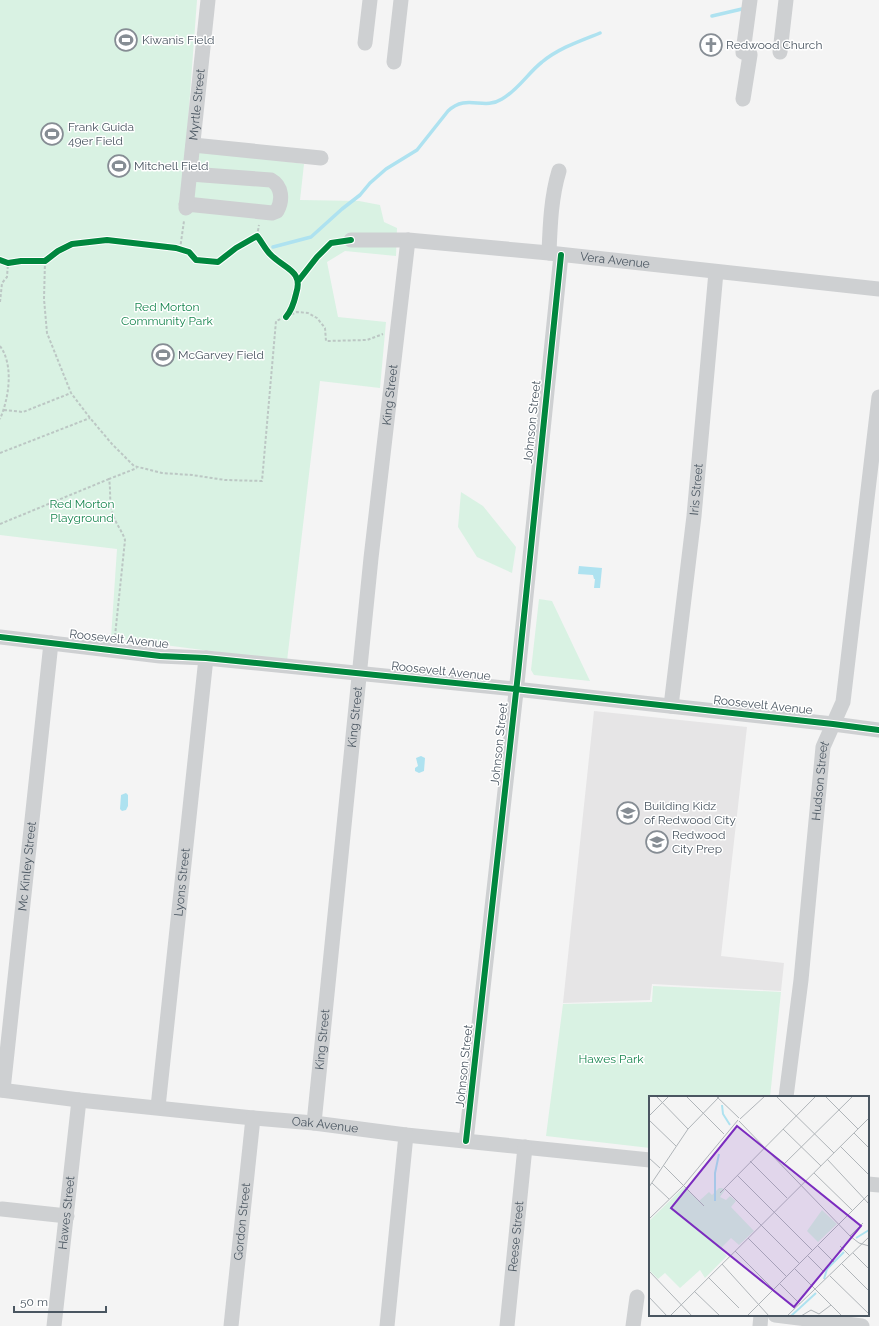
<svg xmlns="http://www.w3.org/2000/svg" width="879" height="1326" viewBox="0 0 879 1326" font-family="Raleway,sans-serif">
<rect width="100%" height="100%" fill="#f4f4f4"/>
<path fill="#e6e5e6" d="M594,711L747,727L721,956L784,963L781,991L652,984L650,1000L563,1003Z"/>
<path fill="#d9f2e3" d="M0,0H197L186,148L304,164L300,200L359,201L380,205L384,222L397,228L396,256L345,251L327,262L338,317L386,322L380,388L320,381L287,661L111,638L117,549L0,535Z
M461,492L483,506L516,547L512,573L477,557L458,527Z
M539,599L552,601L590,681L534,675L531,670Z
M653,986L781,992L770,1097H650V1148L546,1136L563,1004L652,1002Z"/>
<path fill="#aee2f0" d="M579,566L602,568L600,588H594L595,579H594L593,575L578,574Z
M421,756L425,758L424,771L419,773L415,771V768L418,766L416,758Z
M126,793L128,795V806L126,810L122,811L120,809L121,795Z"/>
<g fill="none" stroke-linecap="round" stroke-linejoin="round">
<path stroke="#aee2f0" stroke-width="3.5" d="M712,16L742,9
M273,247L311,237L342,209L360,195L370,183L386,169L417,150L448,111C467,93 483,111 502,99C518,90 528,73 542,62C559,48 580,41 600,33"/>
<path stroke="#bcc7c4" stroke-width="2" stroke-dasharray="3 2" stroke-linecap="butt" d="M257,236L259,225
M180,249L184,221
M45,261L44,299L47,333L71,393L90,418L112,444L134,466L162,473L192,475L225,480L262,481L276,321L297,312L308,313L317,318L325,328L326,341L367,340L383,334
M0,302L2,283L7,277L8,263
M0,346C14,365 9,398 0,419
M4,410L23,412L71,393
M0,453L90,418
M0,524L109,479
M115,636L125,540C122,530 114,522 112,511C109,500 111,490 109,479L137,468"/>
<g stroke="#ced0d2" stroke-width="15">
<path d="M365,43L370,0"/>
<path d="M780,52L786,0"/>
<path d="M394,62L401,0"/>
<path d="M743,99L750,55L743,52L750,0"/>
<path d="M193,145L321,158"/>
<path d="M186,204L272,213L277,211C283,200 282,186 271,180L190,174"/>
<path id="s1" d="M186,208L208,0"/>
<path id="s2" d="M351,240H408L549,253L879,289"/>
<path d="M549,253C550,227 551,197 559,171"/>
<path d="M0,637L160,656L206,658L515,689L833,724L879,730"/>
<path id="s3" d="M671,706L694,516L716,272"/>
<path id="s4" d="M0,1090L79,1100L253,1118L314,1123L406,1135L650,1160"/>
<path id="s5" d="M3,1090L51,643"/>
<path id="s6" d="M786,1097L801,980L823,747L843,702L879,397"/>
<path id="s7" d="M158,1107L206,658"/>
<path id="s8" d="M314,1123L371,558L408,240"/>
<path d="M466,1141L518,674L561,255"/>
<path d="M868,1184L879,1185"/>
<path d="M2,1209L67,1216"/>
<path d="M775,1315L862,1326"/>
<path id="s9" d="M54,1326L79,1100"/>
<path id="s10" d="M231,1326L253,1118"/>
<path d="M387,1326L406,1135"/>
<path id="s11" d="M507,1326L525,1147"/>
<path d="M633,1326L637,1297"/>
<path d="M760,1326L761,1315"/>
</g>
<g stroke="#fff" stroke-width="8">
<path id="cycleway" d="M0,260L8,263L21,261H45L58,251L72,244L107,240L176,248L189,252L196,260L218,262L236,248L257,236C262,242 265,249 270,254C284,269 304,270 296,294C294,303 292,310 286,317
M299,280L317,257L331,243L351,240
M0,637L160,656L206,658L515,689L833,724L879,730
M466,1141L518,674L561,255"/>
</g>
<use href="#cycleway" stroke="#00873e" stroke-width="6"/>
</g>
<defs>
<g id="stadium-ring" transform="scale(1.15)"><circle r="9.5" fill="#fff" stroke="#868d94" stroke-width="1.5"/><path d="M0-5a6.5 5 0 1 0 0 10a6.5 5 0 1 0 0-10ZM-3.5-1.8h7v3.6h-7Z" fill="#868d94"/></g>
<g id="church-ring" transform="scale(1.15)"><circle r="9.5" fill="#fff" stroke="#868d94" stroke-width="1.5"/><path d="M-1.2-6h2.4v3.5h3.3v2.4h-3.3V6h-2.4V-.1h-3.3v-2.4h3.3Z" fill="#868d94"/></g>
<g id="school-ring" transform="scale(1.15)"><circle r="9.5" fill="#fff" stroke="#868d94" stroke-width="1.5"/><path d="M0-5L7-2L0 1L-7-2ZM-4 1L0 2.5L4 1V4Q0 6-4 4Z" fill="#868d94"/></g>
</defs>
<g fill-rule="evenodd">
<use href="#stadium-ring" x="126" y="40"/>
<use href="#church-ring" x="711" y="45"/>
<use href="#stadium-ring" x="52" y="134"/>
<use href="#stadium-ring" x="119" y="166"/>
<use href="#stadium-ring" x="163" y="355"/>
<use href="#school-ring" x="628" y="813"/>
<use href="#school-ring" x="657" y="842"/>
</g>
<g text-anchor="middle" stroke-width="3" stroke-linejoin="round" paint-order="stroke">
<g font-size="12" fill="#4a5661" stroke="#fff" text-anchor="start">
<text x="142" y="44">Kiwanis Field</text>
<text x="726" y="49">Redwood Church</text>
<text x="68" y="131">Frank Guida<tspan x="68" dy="14">49er Field</tspan></text>
<text x="134" y="170">Mitchell Field</text>
<text x="178" y="359">McGarvey Field</text>
<text x="644" y="810">Building Kidz<tspan x="644" dy="14">of Redwood City</tspan></text>
<text x="672" y="839">Redwood<tspan x="672" dy="14">City Prep</tspan></text>
</g>
<g font-size="12" fill="#4a5661" stroke="#fff">
<text dy="4" stroke="none"><textPath href="#s1" startOffset="104">Myrtle Street</textPath></text>
<text dy="4" stroke="none"><textPath href="#s2" startOffset="265">Vera Avenue</textPath></text>
<text dy="4" stroke="none"><textPath href="#s8" startOffset="732">King Street</textPath></text>
<text transform="translate(532 422) rotate(-84)" y="4">Johnson Street</text>
<text dy="4" stroke="none"><textPath href="#s3" startOffset="218">Iris Street</textPath></text>
<text transform="translate(119 639) rotate(6)" y="4">Roosevelt Avenue</text>
<text transform="translate(441 671) rotate(6)" y="4">Roosevelt Avenue</text>
<text transform="translate(763 705) rotate(6)" y="4">Roosevelt Avenue</text>
<text dy="4" stroke="none"><textPath href="#s8" startOffset="408">King Street</textPath></text>
<text transform="translate(499 744) rotate(-84)" y="4">Johnson Street</text>
<text dy="4" stroke="none"><textPath href="#s6" startOffset="318">Hudson Street</textPath></text>
<text dy="4" stroke="none"><textPath href="#s5" startOffset="225">Mc Kinley Street</textPath></text>
<text dy="4" stroke="none"><textPath href="#s7" startOffset="226">Lyons Street</textPath></text>
<text dy="4" stroke="none"><textPath href="#s8" startOffset="84">King Street</textPath></text>
<text transform="translate(464 1066) rotate(-84)" y="4">Johnson Street</text>
<text dy="4" stroke="none"><textPath href="#s4" startOffset="327">Oak Avenue</textPath></text>
<text dy="4" stroke="none"><textPath href="#s9" startOffset="114">Hawes Street</textPath></text>
<text dy="4" stroke="none"><textPath href="#s10" startOffset="105">Gordon Street</textPath></text>
<text dy="4" stroke="none"><textPath href="#s11" startOffset="90">Reese Street</textPath></text>
</g>
<g font-size="12" fill="#17864f" stroke="#fff">
<text x="167" y="311">Red Morton<tspan x="167" dy="14">Community Park</tspan></text>
<text x="82" y="508">Red Morton<tspan x="82" dy="14">Playground</tspan></text>
<text x="611" y="1063">Hawes Park</text>
</g>
</g>
<g transform="translate(649 1096)">
<rect width="220" height="220" fill="#f4f4f4"/>
<path d="M35,91L50,105L60,96L63,99L70,92H73L76,94L71,101L77,104L81,100L87,105L82,111L105,135L90,149L82,142L71,153L78,160L56,182L51,174L31,192L16,177L9,183L1,175L0,125ZM173,114L188,128L169,146L158,135Z" fill="#d9f2e3"/>
<path fill="none" stroke="#aee2f0" stroke-width="2" d="M73,9L74,18L81,29M66,105V77L70,58M207,142L220,134M175,183L178,173L195,156M142,220L167,197"/>
<path fill="none" stroke="#b0b5b9" stroke-width="1" d="M7,0L39,33M37,0L75,38M67,0L90,22M127,0L185,57M176,0L209,33M0,20L20,0M91,23L116,0M0,24L27,50M90,25L201,140L210,147L220,150M134,33L172,70M205,37L220,52M191,50L220,79M0,62L11,72M178,63L220,108M101,65L138,102M14,69L55,110M134,69L204,0M165,77L203,114M88,79L163,154M3,87L20,103M0,91L39,33L71,0M75,92L150,167M71,97L167,0M0,123L35,89L89,24M201,140L214,127M99,142L137,180M168,149L185,166M191,150L201,160M86,155L124,193M204,157L220,173M158,159L175,176M73,168L120,220M193,168L220,195M145,172L193,220M0,175L43,220M181,180L220,218M59,181L90,212M130,187L151,208M45,195L71,220M0,201L18,220M170,218L182,209M21,220L220,22M98,220L220,98M138,220L220,141M152,220L162,214L170,218"/>
<path fill="#7b2cbf" fill-opacity="0.15" stroke="#7b2cbf" stroke-width="2" d="M88,30L212,130L145,211L22,112Z"/>
<rect width="220" height="220" fill="none" stroke="#4a5661" stroke-width="2"/>
</g>
<path d="M14 1306v6h92v-6" fill="none" stroke="#4a5661" stroke-width="2"/>
<text x="20" y="1306" font-size="12" fill="#4a5661" stroke="#ffffff" stroke-width="3" paint-order="stroke">50 m</text>
</svg>
